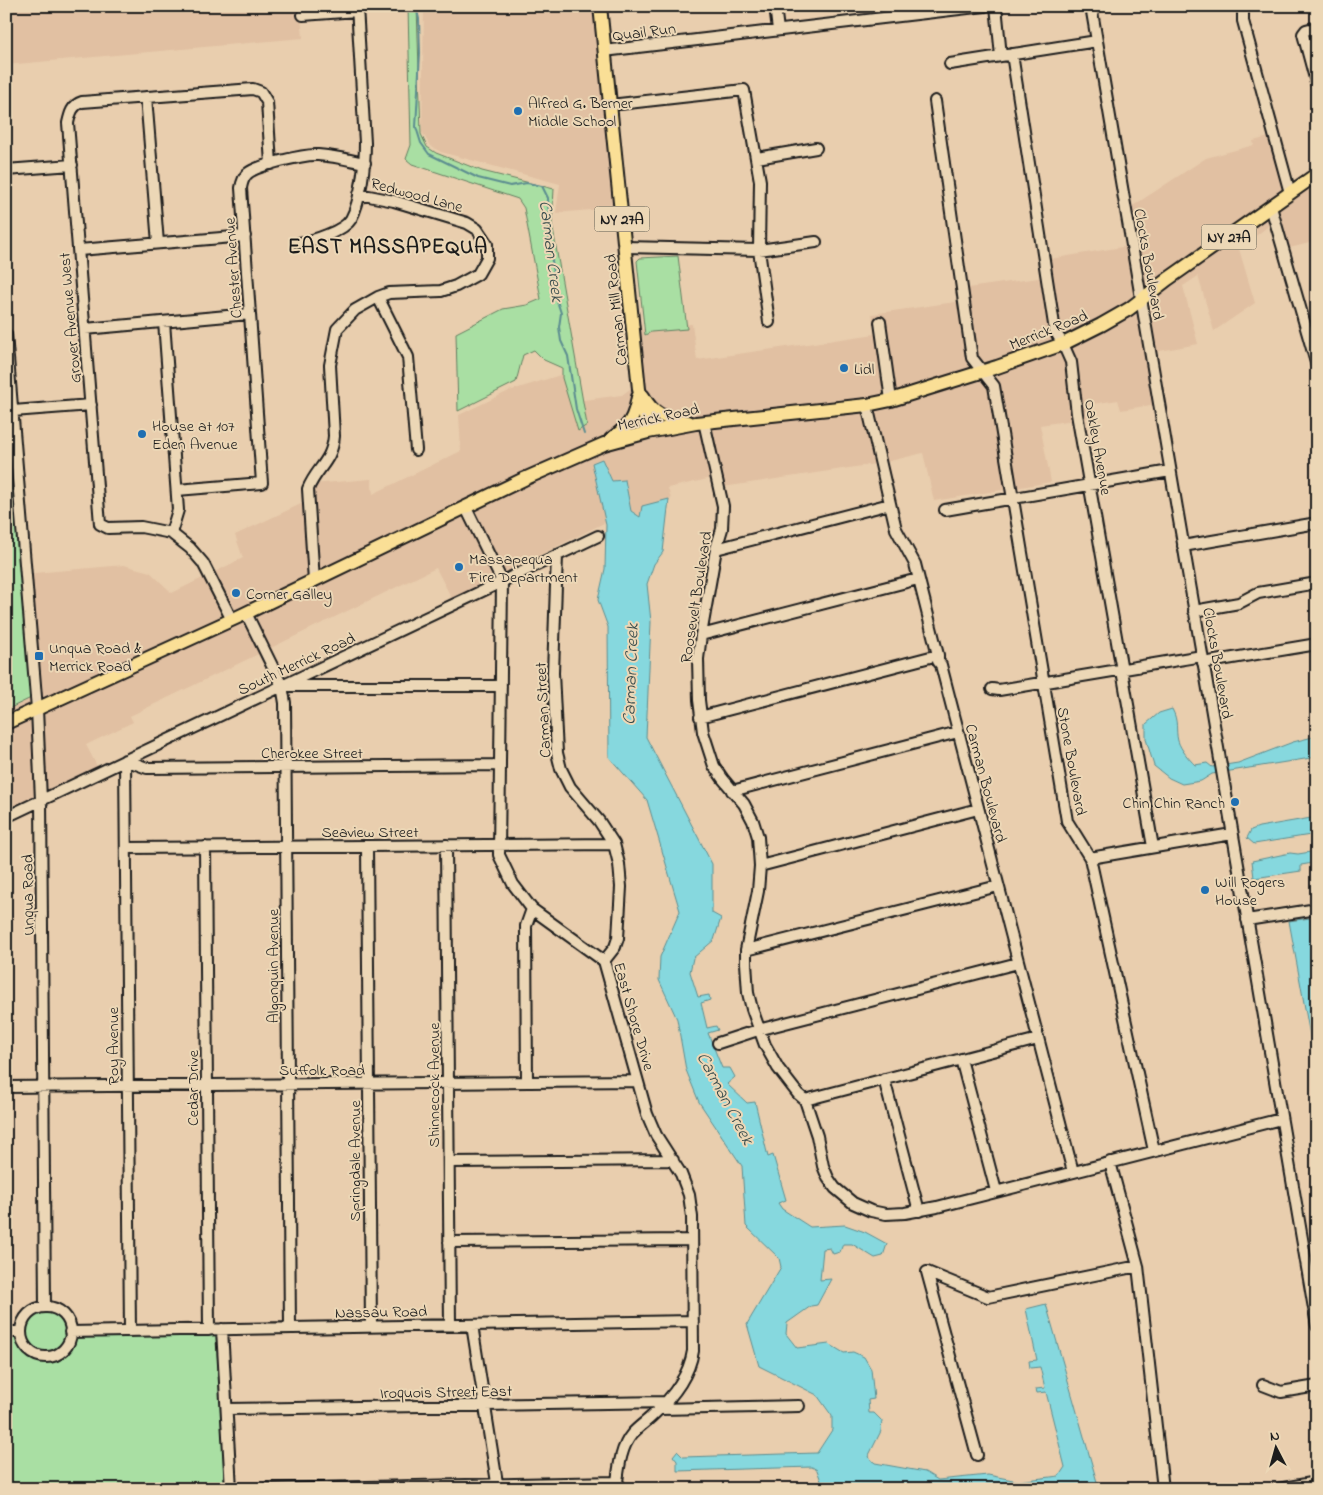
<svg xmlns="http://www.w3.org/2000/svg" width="1323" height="1495" viewBox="0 0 1323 1495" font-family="'Indie Flower',sans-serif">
<rect width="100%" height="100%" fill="#e9ceae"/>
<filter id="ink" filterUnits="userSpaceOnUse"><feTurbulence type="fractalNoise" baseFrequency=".02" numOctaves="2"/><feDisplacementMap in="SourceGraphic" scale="10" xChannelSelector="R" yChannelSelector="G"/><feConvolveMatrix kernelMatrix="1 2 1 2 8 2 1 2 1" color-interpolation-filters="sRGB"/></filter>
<g filter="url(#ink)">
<path fill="#e1c0a2" d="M6,6H300L303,38L6,65Z
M424,6H604L624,207L556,213L560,184L441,152L430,146L422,132Z
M1281,134L1293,181L1317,165V241L1278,251L1271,224L1239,249L1255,303L1214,331L1198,276L1183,286L1198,344L1154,352L1163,403L1121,410L1118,400L1086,405L1088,418L1040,425L1051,482L934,501L923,453L882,463L723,487L721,476L668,488L671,499L641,517L631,511L625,480L612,481L602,459L592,463L606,522L452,599L436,568L130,716L133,722L86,745L99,770L6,814V710L23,574L124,565L150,572L172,593L243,558L235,535L303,503H314L312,484L371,479L373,494L461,451L459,415L509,391L573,371L577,401L622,395L630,389L645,387L638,330L692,324L697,360L875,334L872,314L969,300L968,288L1053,276L1050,259L1134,245L1128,209L1206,158L1254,145L1253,141Z"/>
<path fill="#a9dfa3" stroke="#627e60" d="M408,6H417L421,134L427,147L436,153L482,171L554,189L552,224L587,425L578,431L562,378V368L544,360L534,350L523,355L516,382L458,411L456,333L503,309L527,305L541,299L524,208L518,199L412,164L406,159L411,145Z
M678,256L687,329L651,332L645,335L637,261L640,258Z
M6,368L33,697L6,710Z
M45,1308C62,1309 69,1322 69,1338L216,1334L225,1489H6V1339L23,1338C21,1323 29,1310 45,1308Z"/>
<path fill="#86d8de" stroke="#5c8d90" d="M602,459L612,481L625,480L631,511L640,517L642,506L669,499L663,552L654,564L647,584L651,622L646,737L712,864V913L721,918L714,940L693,958L690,972L698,997L709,995L710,1000L701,1003L707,1028L716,1026L718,1030L708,1033L722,1068H730L735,1077L727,1084L747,1103L755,1102L768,1157L773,1155L786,1200L778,1203L782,1209L810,1227L845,1225L865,1232L887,1244L883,1256L875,1258L852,1244H843L840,1252L833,1254L830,1248L823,1249L820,1280L831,1279L817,1305L811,1306L787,1323L786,1334L797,1348L829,1344L844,1353L853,1352L864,1357L871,1369L874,1399L868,1400L869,1413H874L882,1421L881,1431L868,1457L875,1463L925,1472L938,1480L988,1475L1018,1481L1059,1476L1065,1467L1046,1392L1037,1393L1036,1389L1045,1388L1040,1367L1030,1368L1029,1361L1037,1360L1026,1309L1046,1304L1099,1489H824L817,1470L812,1467L677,1471V1461L673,1456L677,1451L683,1457L817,1453L832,1430V1416L817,1395L759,1366L747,1324L781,1267L779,1258L746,1226L742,1166L699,1102L686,1070L677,1019L659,980L660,957L680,911L647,800L609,757L608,627L598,600L605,569L606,525L592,463Z
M1172,709C1179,722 1175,729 1178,741C1181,750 1189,759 1195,765L1207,763L1212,767L1238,763L1293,742L1317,736V757L1212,774L1201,781L1182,784L1169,778L1154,766L1146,739V724L1159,713Z
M1317,817V834L1254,844L1247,838L1251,830L1259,827Z
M1317,851V873L1315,874L1313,863L1301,865V871L1254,878L1252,861L1290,853L1298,854Z
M1310,918L1317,954V1074L1289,921Z"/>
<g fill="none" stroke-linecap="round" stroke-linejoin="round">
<path stroke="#5c8d90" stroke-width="2" d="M416,6L419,19L420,53L416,127L421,143L429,154L478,178L510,186L527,183L542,186L548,198L550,249L554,273V292L561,313L559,327L561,341L568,356L576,409L584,434"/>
<g stroke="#1c1c1c" stroke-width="14">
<path id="minor" d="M775,6L778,30
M996,6L1001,56
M1091,6L1317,1326
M1243,6V21L1290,193
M303,15L357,11
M1317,27L1306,30L1303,34L1317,86
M604,51L985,6
M1012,54L1055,331L1063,344L1071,362L1077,414L1153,847
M950,64L1097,41
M146,97L158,243
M935,101L972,358L994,386L1067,821L1090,858L1154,1151
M610,105L744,90L760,181L759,250L769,322
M1317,114V120
M757,158L816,148
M6,170L72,165
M1271,207L1317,366
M299,243C313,241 344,231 351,219C361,201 365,163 365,143L357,6
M625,247L759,250L816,242
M79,250L245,236
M378,297L408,357L416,450
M164,322L178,510L171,533
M880,322L891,400
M85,329L249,314
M6,334L37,709L41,800L45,1307
M867,405L896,529L915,564L938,655V661L941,665L1073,1172
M13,411L91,405
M704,422L723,506L722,529L716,549L701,635L698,659L699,700L703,732L714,766L723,779L744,804L753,821L758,837L760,866L758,891L746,950V963L748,993L752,1009L765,1045L778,1068L798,1094L805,1100L817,1136L823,1166L828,1178L835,1188L853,1203L871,1211L886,1214L905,1213L937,1207L1281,1119
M177,490L262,483L241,188C242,182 243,178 247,174C257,165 305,154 318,155C334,156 350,160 365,163
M466,508L502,581L499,855L513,884L532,909L604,961L647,1114L656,1135L681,1174L689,1195L692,1217L693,1351C689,1377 672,1398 652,1416C646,1422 638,1427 632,1434C621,1447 619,1466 617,1482L622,1489
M945,510L1170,471
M1183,546L1317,523
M716,549L890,504
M557,555L553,673L557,753L561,769L570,787L599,821L614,844L619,864L621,887L618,938L615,947L604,961
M314,581L308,489C317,467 332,462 334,436L330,365L337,329L355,310L378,297L389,293L441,291L456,286L478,274L487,258V244L477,229L467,223L394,201L359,194
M1194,611L1239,603L1258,593L1317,583
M246,613L282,686L285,703L290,1328
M232,620L203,563L190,548L171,533L141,527L108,528L100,524L68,123C70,114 72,105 82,102L253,89L261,92L267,102L271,164
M701,635L918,579
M1203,663L1317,644
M285,686H501
M992,689L999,690L1202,656
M700,717L938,655
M732,791L958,732
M6,817L598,536
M446,845L450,1325
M367,846L371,1327
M205,847L209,1330
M126,848L614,844
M1090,858L1232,834
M760,866L978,809
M1247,920L1317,909
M746,950L998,886
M718,1043L758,1030L1018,963
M961,1059L996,1191
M884,1079L919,1211
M527,1082L526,926L532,909
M6,1087L637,1081
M805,1100L1038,1039
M449,1162L673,1160
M1110,1162L1138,1266L1163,1489
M449,1242L692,1240
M927,1272L988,1297L1138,1266
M927,1272L977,1455
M21 1332a25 25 0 1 1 50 0a25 25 0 1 1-50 0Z
M472,1325L498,1489
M222,1329L231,1489
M130,1331L125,760L147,768L500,765
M6,1332H21
M70,1332L693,1321
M1263,1385L1281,1392L1317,1386
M227,1409L667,1402
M660,1409L799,1406
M266,1489L617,1482
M1278,1489L1317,1482"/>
</g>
<g stroke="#1c1c1c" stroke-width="16">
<path id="major" d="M600,6L639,389L648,432
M643,396C654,417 666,418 688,422
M611,439C630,426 634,419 638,397
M6,723L240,616L524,479L604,444L648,432L696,423L867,405L891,400L997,367L1063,344L1101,325L1129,309L1168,279L1317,174"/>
</g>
<use href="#minor" stroke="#ecd7b6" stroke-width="10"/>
<use href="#major" stroke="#fadf96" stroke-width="12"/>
</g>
</g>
<g fill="#1f6fb2" stroke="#ecd7b6" stroke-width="2">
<circle cx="518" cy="111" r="5"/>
<circle cx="844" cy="368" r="5"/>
<circle cx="142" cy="434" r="5"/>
<circle cx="459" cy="567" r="5"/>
<circle cx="236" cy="593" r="5"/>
<rect x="34" y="651" width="10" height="10" rx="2.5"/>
<circle cx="1235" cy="802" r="5"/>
<circle cx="1205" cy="890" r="5"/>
</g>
<g text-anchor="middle" stroke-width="4" stroke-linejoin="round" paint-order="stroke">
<g fill="#ecd7b6" stroke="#5a544a" stroke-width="1">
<rect x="594.5" y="206.5" width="55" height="25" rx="4"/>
<rect x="1201.5" y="224.5" width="55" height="25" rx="4"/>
</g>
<g font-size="15" font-weight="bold" fill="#1c1c1c">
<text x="622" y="224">NY 27A</text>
<text x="1229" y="242">NY 27A</text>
</g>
<g font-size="16" fill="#1c1c1c" stroke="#ecd7b6">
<text transform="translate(644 31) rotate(-7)" y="6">Quail Run</text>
<text transform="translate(417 194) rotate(15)" y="6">Redwood Lane</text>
<text transform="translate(1150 264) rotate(80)" y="6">Clocks Boulevard</text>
<text transform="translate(232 268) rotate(-94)" y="6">Chester Avenue</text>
<text transform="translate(615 310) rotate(-96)" y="6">Carman Mill Road</text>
<text transform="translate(69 318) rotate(-95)" y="6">Grover Avenue West</text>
<text transform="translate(1048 329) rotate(-22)" y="6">Merrick Road</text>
<text transform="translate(658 416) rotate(-12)" y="6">Merrick Road</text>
<text transform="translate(1099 447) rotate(80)" y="6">Oakley Avenue</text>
<text transform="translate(695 597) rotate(-81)" y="6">Roosevelt Boulevard</text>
<text transform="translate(296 663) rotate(-25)" y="6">South Merrick Road</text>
<text transform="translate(1219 663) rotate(80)" y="6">Clocks Boulevard</text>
<text transform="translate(542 710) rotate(-93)" y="6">Carman Street</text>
<text x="312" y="758">Cherokee Street</text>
<text transform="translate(1073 761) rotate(80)" y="6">Stone Boulevard</text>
<text transform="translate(987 783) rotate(75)" y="6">Carman Boulevard</text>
<text x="370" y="837">Seaview Street</text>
<text transform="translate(27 895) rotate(-91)" y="6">Unqua Road</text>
<text transform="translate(272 966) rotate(-90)" y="6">Algonquin Avenue</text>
<text transform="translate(635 1016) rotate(74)" y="6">East Shore Drive</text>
<text transform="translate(112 1046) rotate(-90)" y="6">Roy Avenue</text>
<text x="322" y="1075">Suffolk Road</text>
<text transform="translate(433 1085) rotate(-90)" y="6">Shinnecock Avenue</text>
<text transform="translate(192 1088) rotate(-90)" y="6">Cedar Drive</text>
<text transform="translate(354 1161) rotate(-90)" y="6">Springdale Avenue</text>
<text transform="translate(381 1311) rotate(-1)" y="6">Nassau Road</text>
<text transform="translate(446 1391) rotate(-1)" y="6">Iroquois Street East</text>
</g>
<g font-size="16" fill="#1c1c1c" stroke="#ecd7b6" text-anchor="start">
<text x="528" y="108">Alfred G. Berner<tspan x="528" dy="18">Middle School</tspan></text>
<text x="854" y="374">Lidl</text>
<text x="152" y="431">House at 107<tspan x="152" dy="18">Eden Avenue</tspan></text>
<text x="469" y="564">Massapequa<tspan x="469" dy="18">Fire Department</tspan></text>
<text x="246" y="599">Corner Galley</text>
<text x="49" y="653">Unqua Road &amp;<tspan x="49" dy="18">Merrick Road</tspan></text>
<text x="1225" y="808" text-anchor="end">Chin Chin Ranch</text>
<text x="1215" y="887">Will Rogers<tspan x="1215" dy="18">House</tspan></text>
</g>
<g font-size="18" font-style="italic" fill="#364b4c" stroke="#ecd7b6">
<text transform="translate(552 251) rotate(83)" y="6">Carman Creek</text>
<text transform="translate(630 674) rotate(-88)" y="6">Carman Creek</text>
<text transform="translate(726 1098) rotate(62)" y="6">Carman Creek</text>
</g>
<g font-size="21" font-weight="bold" letter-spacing="1" fill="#1c1c1c" stroke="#ecd7b6">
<text x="388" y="253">EAST MASSAPEQUA</text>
</g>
</g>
<rect width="1323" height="1495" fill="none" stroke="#ecd7b6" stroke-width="25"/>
<rect x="12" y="12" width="1298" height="1470" fill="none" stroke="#1c1c1c" stroke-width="2" filter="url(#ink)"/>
<g transform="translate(1276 1448) rotate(354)" stroke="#ecd7b6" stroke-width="4" paint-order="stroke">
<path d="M0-4L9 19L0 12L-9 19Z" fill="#1c1c1c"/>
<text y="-8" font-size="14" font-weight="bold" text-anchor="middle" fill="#1c1c1c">N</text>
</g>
</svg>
